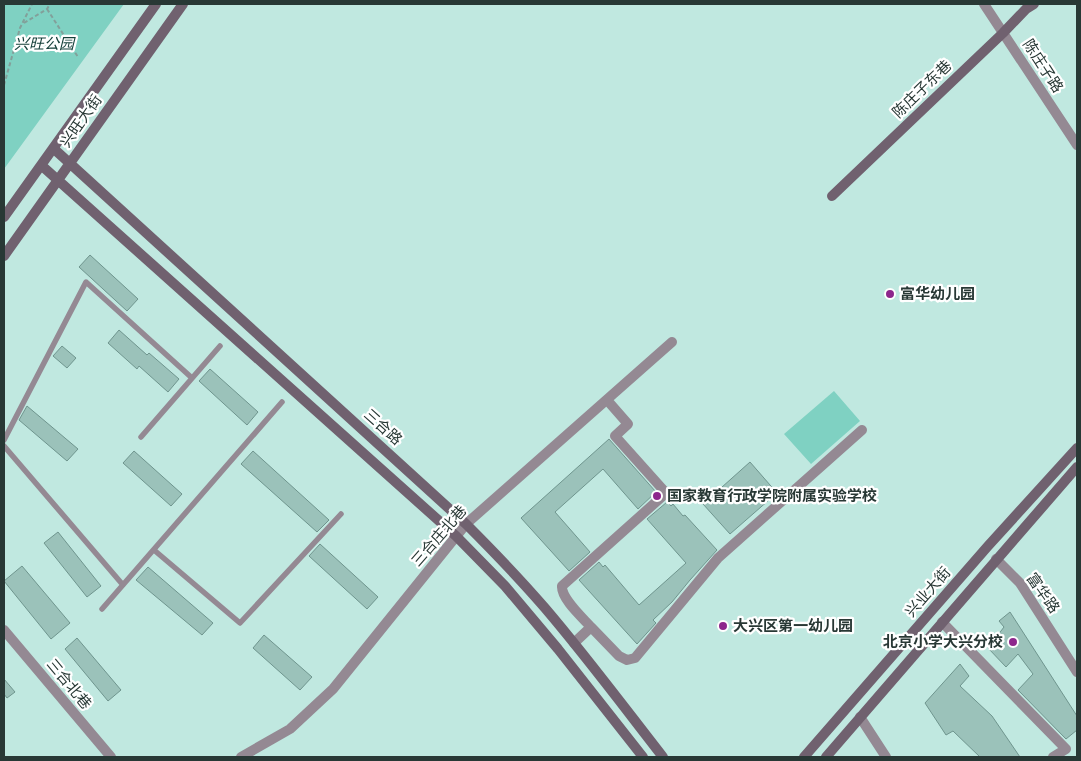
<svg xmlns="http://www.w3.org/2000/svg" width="1081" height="761" viewBox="0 0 1081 761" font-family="'Libre Baskerville','Noto Sans SC',serif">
<rect width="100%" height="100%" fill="#c0e8e0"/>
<path fill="#7fd1c2" d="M4,4H124L4,169Z
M834,391L860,421L811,464L784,434Z"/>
<path fill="#9bc2ba" stroke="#6f958e" d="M90,255L138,299L127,311L79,267Z
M119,330L147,355L149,353L179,379L168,392L139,366L137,369L108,343Z
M62,346L76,358L67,368L53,356Z
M210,369L258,412L247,425L199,381Z
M27,406L78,449L67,461L19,420Z
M609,439L656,492L638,509L603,469L555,512L590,552L569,571L521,518Z
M134,451L182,494L171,506L123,463Z
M253,451L329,520L317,532L241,464Z
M750,462L777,493L730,534L703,504Z
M667,502L671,506L673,504L683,516L685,515L717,550L690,580L672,602L653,620L656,623L637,644L579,580L599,562L603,567L605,565L639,605L686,563L647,519Z
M58,532L101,586L87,597L44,543Z
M320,544L378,597L367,609L309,556Z
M22,566L70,623L51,639L4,581Z
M148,567L213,623L202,635L136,580Z
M1010,612L1077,716V730L1066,739L1018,690L1033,674L1018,654L1006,667L988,648L1004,627L999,621Z
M264,635L312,677L300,690L253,648Z
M77,638L121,690L108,701L65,649Z
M960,664L969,676L960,686L992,716L1020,757H980L953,731L946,735L925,703Z
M4,679L15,692L7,698L4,694Z"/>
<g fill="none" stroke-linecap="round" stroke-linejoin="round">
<path stroke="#82a09a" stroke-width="2" stroke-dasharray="4 2.5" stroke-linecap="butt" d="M47,9L78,57
M24,23L47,9L50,4
M4,85L20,28L32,4"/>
<path stroke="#948993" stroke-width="5.5" d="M141,437L220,346
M4,440L86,282L192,378
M4,446L123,585
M154,550L240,623L341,514
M102,609L282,402"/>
<path stroke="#948993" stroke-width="10" d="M984,4L1077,145
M996,559L1020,583L1077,672
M942,622L1066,749L1053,757
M591,627C583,618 561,599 562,586L666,493L615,436L628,424L607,400
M4,630L111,757
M574,643L591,627L619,656L627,660L635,658L718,558L862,430
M860,717L886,757
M241,757L290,729L333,689L466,524L672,342"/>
<path stroke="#70616f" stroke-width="10" d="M53,148L466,524C493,551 520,579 545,608C586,656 624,707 663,757
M41,165L456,536L505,586L558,649L643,757
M832,196L1003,33L1026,9L1034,4
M4,217L156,4
M4,256L183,4
M804,757L988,546L1077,448
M826,757L1077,467"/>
</g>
<g fill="#8d268c" stroke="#fff" stroke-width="2">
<circle cx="890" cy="294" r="5"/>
<circle cx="657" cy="496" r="5"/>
<circle cx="723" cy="626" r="5"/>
<circle cx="1013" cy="642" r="5"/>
</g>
<g text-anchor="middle" stroke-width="4.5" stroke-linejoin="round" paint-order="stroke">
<g font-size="15" font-style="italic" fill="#15403a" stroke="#fff">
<text x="44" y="49">兴旺公园</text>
</g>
<g font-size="15" fill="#283835" stroke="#fff">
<text transform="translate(1043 66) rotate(57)" y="5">陈庄子路</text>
<text transform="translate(922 89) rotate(-44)" y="5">陈庄子东巷</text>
<text transform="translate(81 121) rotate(-55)" y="5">兴旺大街</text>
<text transform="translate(383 427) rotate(42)" y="5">三合路</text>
<text transform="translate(439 536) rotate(-49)" y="5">三合庄北巷</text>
<text transform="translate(928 592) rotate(-49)" y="5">兴业大街</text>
<text transform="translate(1043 593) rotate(55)" y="5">富华路</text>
<text transform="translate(69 684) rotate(50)" y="5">三合北巷</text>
</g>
<g font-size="15" font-weight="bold" fill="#283835" stroke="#fff" text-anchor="start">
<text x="900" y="299">富华幼儿园</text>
<text x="667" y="501">国家教育行政学院附属实验学校</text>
<text x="733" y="631">大兴区第一幼儿园</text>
<text x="1003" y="647" text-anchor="end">北京小学大兴分校</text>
</g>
</g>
<rect width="1081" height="761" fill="none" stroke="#283835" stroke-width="10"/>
</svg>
